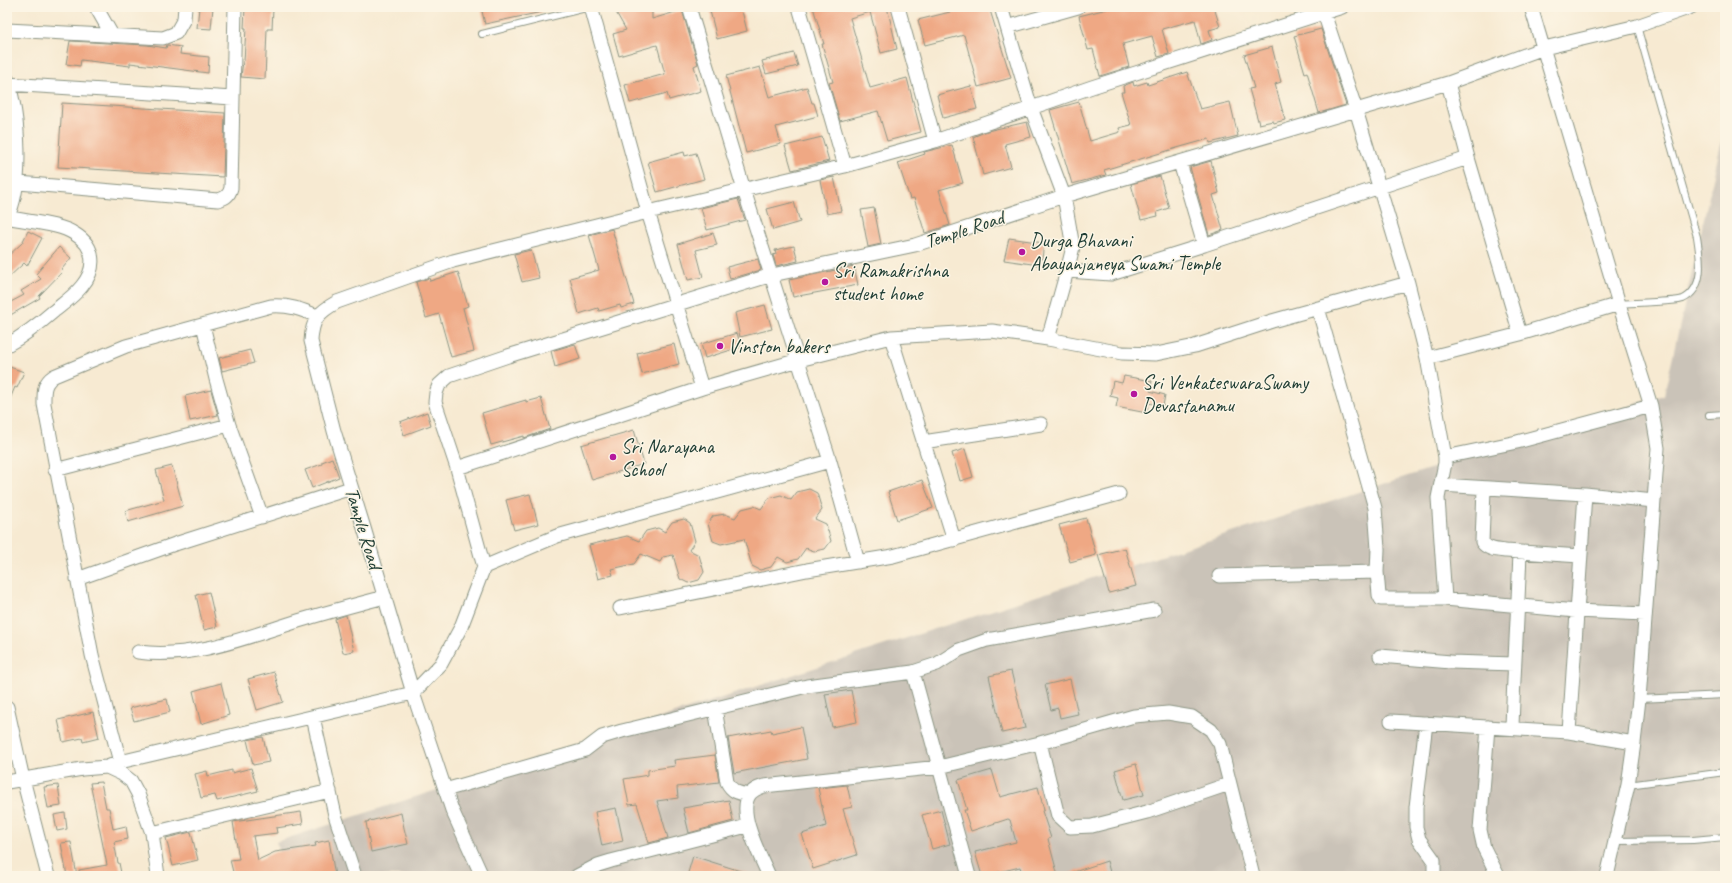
<svg xmlns="http://www.w3.org/2000/svg" width="1732" height="883" viewBox="0 0 1732 883" font-family="Caveat,sans-serif">
<rect width="100%" height="100%" fill="#fcf5e5"/>
<filter id="ink" filterUnits="userSpaceOnUse"><feTurbulence type="fractalNoise" baseFrequency=".025" numOctaves="2"/><feDisplacementMap in="SourceGraphic" scale="8" xChannelSelector="R" yChannelSelector="G"/><feConvolveMatrix kernelMatrix="1 2 1 2 8 2 1 2 1" color-interpolation-filters="sRGB"/></filter>
<filter id="wash" filterUnits="userSpaceOnUse"><feTurbulence type="fractalNoise" baseFrequency=".012" numOctaves="4" result="noise"/><feDisplacementMap in="SourceGraphic" scale="16" xChannelSelector="R" yChannelSelector="G"/><feGaussianBlur stdDeviation="0.9" result="paint"/><feColorMatrix in="noise" values="0 0 0 0 0 0 0 0 0 0 0 0 0 0 0 0 0 1.4 0 .05"/><feComposite in="paint" operator="in"/></filter>
<g filter="url(#wash)">
<rect width="100%" height="100%" fill="#f7ead2"/>
<path fill="#cac3b8" d="M1725,126V876H290L276,842L1445,464L1664,395Z"/>
<g id="blocks">
<path fill="#efa884" d="M199,7H213L211,29L197,28Z
M245,7L273,9L272,29H267L265,79L241,77L243,61H244L246,28H244Z
M481,7H542V12L485,24Z
M613,7H652V19L682,10L698,64L694,66L701,91L669,100L667,93L630,103L625,85L665,74L657,45L619,56L613,34L626,30Z
M709,7H741L747,31L717,39Z
M813,7H887L897,49L881,53L870,12L850,18L870,88L907,78L921,132L887,141L878,111L840,121L829,83L833,82L822,44H824Z
M952,7H989L1011,78L978,87L964,35L925,45L918,20L954,11Z
M1107,7H1214L1220,27L1209,30L1212,40L1201,44L1195,20L1162,29L1169,54L1158,57L1152,36L1123,44L1129,67L1100,76L1093,49L1088,50L1079,16L1107,9Z
M1321,29L1346,105L1319,113L1307,72L1305,73L1294,36Z
M70,41L147,45L166,48L167,45L181,47L180,54L209,57L208,73L154,66L130,63V66L81,60L80,66L66,64Z
M1272,47L1281,82L1275,84L1285,120L1274,123L1273,121L1259,124L1249,89L1254,88L1244,55Z
M794,53L798,66L766,74L762,61Z
M760,67L769,97L807,87L812,103H814L818,116L776,127L781,144L746,153L726,76Z
M1187,72L1200,109L1230,102L1238,136L1210,143L1209,139L1177,148L1104,170L1106,175L1072,184L1050,110L1079,102L1090,141L1120,132L1119,128L1131,125L1121,92H1124L1123,86L1133,82L1134,86L1147,82L1148,85Z
M971,86L977,109L943,118L937,95Z
M62,103L225,113L223,177L58,167Z
M1027,122L1031,137L1005,144L1011,167L983,175L973,137L987,131Z
M822,137L829,161L792,170L785,146Z
M952,145L963,183L939,190L950,225L925,233L914,198L910,199L898,163L925,154L924,152Z
M684,152L685,156L696,153L704,179L657,192L648,162Z
M1211,161L1219,193L1213,195L1223,230L1209,235L1190,167Z
M1160,176L1169,208L1157,212L1158,216L1141,220L1131,184Z
M834,177L841,211L827,214L820,180Z
M738,199L745,220L707,230L701,208Z
M794,202L800,222L773,230L767,209Z
M874,208L881,244L868,247L861,210Z
M612,229L634,304L621,308L620,305L599,311L598,308L579,314L570,278L599,270L589,235Z
M28,231L42,238L27,266L24,263L7,279V257L22,243Z
M713,233L717,245L696,250L703,277L688,280L678,244Z
M1009,238L1044,243L1042,259L1040,258L1039,265L1004,260Z
M794,246L798,261L776,266L773,255L776,254L775,250Z
M59,247L71,258L62,269L63,271L39,296L40,298L7,317V304L24,295L21,291L41,279L36,274Z
M531,250L539,278L522,282L514,254Z
M758,259L761,270L730,279L727,267Z
M854,266L858,285L793,297L789,280Z
M458,272L468,306L463,308L474,351L451,357L439,314L426,318L416,282L429,278L430,281Z
M765,305L772,329L740,337L735,313Z
M737,333L741,347L705,358L701,344Z
M575,344L580,359L555,367L551,351Z
M674,344L679,364L642,374L637,353Z
M250,350L254,363L222,371L219,358Z
M7,366L24,372L17,388L15,387L7,406Z
M1124,376L1152,381L1150,391L1165,395L1163,406L1148,403L1147,413L1116,407L1118,398L1110,396L1113,381L1122,383Z
M211,390L218,415L190,421L185,396Z
M541,398L550,429L524,438V436L491,445L482,413L526,400V402Z
M427,412L431,425L404,435L400,422Z
M634,430L644,464L592,480L581,445Z
M965,449L973,477L960,481L952,453Z
M332,458L339,477L312,488L305,470L322,464V462Z
M172,466L183,506L128,522L125,511L164,500L156,470Z
M922,480L933,508L897,520L888,492Z
M809,489L817,493L822,510L815,519L826,524L831,541L825,549L814,551L806,548L798,559L787,562L778,557L771,567L760,570L752,566L744,539L721,544L713,541L708,524L713,516L725,514L735,518L742,509L754,506L761,509L769,498L781,495L791,500L797,492Z
M530,494L538,524L514,530L506,500Z
M1086,518L1096,555L1070,562L1059,525Z
M684,519L690,523L695,541L689,550L699,555L704,572L699,580L688,583L680,579L673,555L663,557L660,562L641,554L634,564L611,569L613,575L598,579L589,545L627,536L639,541L646,531L658,528L665,532L672,522Z
M1125,548L1136,586L1109,593L1098,555Z
M209,592L217,627L204,630L196,595Z
M346,615L354,651L343,653L335,619Z
M1011,671L1025,728L1002,733L989,676Z
M274,672L283,702L257,710L248,679Z
M1070,679L1078,714L1060,718L1058,708L1051,710L1045,685Z
M221,683L229,715L201,724L193,691Z
M851,690L857,722L832,727L825,694Z
M167,699L170,712L134,721L130,708Z
M93,712L99,738L83,742L82,738L63,742L58,720Z
M801,727L807,759L734,773L728,738L771,730L772,733Z
M263,737L269,762L253,765L247,740Z
M715,755L719,782L677,787L678,798L657,801L668,838L649,843L637,804L629,805L624,779L648,775V770L675,766L674,760Z
M1136,764L1144,795L1123,800L1115,770Z
M251,768L258,791L217,801L215,795L201,798L195,774L207,771L208,776L232,770V773Z
M992,770L1000,797L1038,787L1044,810L1042,811L1051,838L1048,839L1058,876H1023L1020,867L982,876L975,852L1016,842L1010,820L1008,819L971,831L964,810H967L958,780Z
M101,782L106,808H109L113,829L126,826L128,839L114,842L118,863H119L121,873L105,876H80L79,870L107,865L90,783Z
M58,785L61,806L48,808L44,787Z
M847,785L852,807L843,809L857,855L813,869L802,834L826,826L818,788Z
M729,800L733,821L689,833L683,808Z
M616,808L623,841L602,846L595,812Z
M941,810L950,844L932,849L922,815Z
M301,812L303,824L276,828L277,833L253,836L258,860L275,852L316,846L315,843L329,840L335,876H234L230,860L239,859L233,822Z
M65,813L67,829L57,831L54,815Z
M401,813L404,828L408,844L371,852L366,822Z
M191,832L198,860L173,866L166,838Z
M71,842L77,876H67L61,843Z
M693,856L750,874V876H687Z
M1107,861L1111,876H1068V874Z"/>
</g>
</g>
<g filter="url(#ink)">
<use href="#blocks" fill-opacity="0" stroke="#8b9483" stroke-width="1"/>
<g fill="none" stroke-linecap="round" stroke-linejoin="round">
<g stroke="#8b9483" stroke-width="8">
<path id="lane" d="M482,34L590,7
M1619,304C1630,303 1676,302 1683,299C1706,288 1700,257 1697,237L1637,26
M1709,415L1725,414
M1639,699L1725,695
M1628,785L1725,772
M1616,841L1693,840L1725,837"/>
</g>
<g stroke="#8b9483" stroke-width="15">
<path id="street" d="M96,7L112,35
M591,7L648,212L702,388
M799,7L845,166
M898,7L935,141
M1001,7L1031,108L1064,196L1073,247L1067,271L1111,274L1204,245
M1322,7L1356,110L1408,283L1427,358L1445,457V463L1438,498L1445,599
M1531,7L1619,304L1651,406L1658,448L1639,699L1634,743L1628,785L1607,876
M1007,27L1078,7
M7,30L163,38L176,33L184,19L185,7
M7,79C19,114 24,185 7,218
M7,84L233,98
M1468,158L1520,334
M1180,163L1204,245L1468,158L1448,83
M7,182L218,200C225,198 229,196 231,188L235,7
M7,217C26,222 59,223 75,234C95,246 97,268 82,286C74,296 64,303 54,311C39,324 25,335 7,345
M1318,308L1375,508L1378,549L1377,572L1379,595L1381,599H1445L1576,611L1645,614
M203,325L216,379L229,425L262,517
M891,337L954,540
M1048,339L1067,271
M1427,358L1520,334L1619,304
M923,442L1041,424
M1445,457L1517,442L1651,406
M830,461L858,562
M457,468L702,388L799,360L891,337L992,331L1048,339L1122,353L1156,354L1195,346L1272,321L1408,283
M55,470L229,425
M1441,485L1585,494L1654,501
M1484,489L1482,542C1488,550 1497,550 1506,551L1580,556
M484,567L457,468L435,402L436,393L439,385L449,376L508,356L772,275L915,245L1064,196L1448,83L1544,48L1637,26L1691,7
M1219,576L1377,572
M77,579L175,544L351,488
M620,608L807,570L893,556L1119,494
M138,652C195,660 251,635 305,619C331,611 358,604 385,597
M1380,656L1451,662L1514,664
M913,672L937,664L959,650L987,640L1154,610
M7,707L23,779L48,876
M715,708L727,782C732,792 738,793 749,795
M313,717L335,815L355,876
M1391,721L1569,732L1634,743
M1426,723L1416,807V827L1419,839L1434,860V876
M1488,727L1480,830L1484,848L1498,876
M1512,727C1514,669 1518,610 1520,552
M1569,732L1585,494
M1040,743L1058,816L1070,827L1092,826L1147,812L1229,784
M120,762L92,655L44,404C44,392 43,383 54,376L126,346L271,306C289,305 301,309 317,316
M107,767L120,762L413,693L441,664L461,627L484,567L557,536L830,461L744,190L689,7
M7,782L82,769L107,767L122,774L131,781L138,794L152,833L158,876
M445,790L585,750L602,737L622,731L807,686L913,672L969,876
M152,833L330,791
M482,876L452,810L413,693L364,528L334,431L311,341C312,319 319,312 337,302L453,261L648,212L845,166L935,141L1092,87L1342,7
M577,876L598,865L611,861L747,826
M769,876C761,857 736,812 750,794C754,789 758,788 764,786L939,767L1040,743L1134,716L1168,713L1192,717L1211,730L1220,744L1253,876"/>
</g>
<use href="#lane" stroke="#fff" stroke-width="6"/>
<use href="#street" stroke="#fff" stroke-width="13"/>
</g>
</g>
<g fill="#b5179e" stroke="#fcf5e5" stroke-width="1.5">
<circle cx="1022" cy="252" r="4"/>
<circle cx="825" cy="282" r="4"/>
<circle cx="720" cy="346" r="4"/>
<circle cx="1134" cy="394" r="4"/>
<circle cx="613" cy="457" r="4"/>
</g>
<g text-anchor="middle" stroke-width="3" stroke-linejoin="round" paint-order="stroke">
<g font-size="20" fill="#1f3d34" stroke="#fcf5e5">
<text transform="translate(964 229) rotate(-18)" y="7">Temple Road</text>
<text transform="translate(364 528) rotate(73)" y="7">Tample Road</text>
</g>
<g font-size="20" fill="#1f3d34" stroke="#fcf5e5" text-anchor="start">
<text x="1030" y="247">Durga Bhavani<tspan x="1030" dy="23">Abayanjaneya Swami Temple</tspan></text>
<text x="833" y="277">Sri Ramakrishna<tspan x="833" dy="23">student home</tspan></text>
<text x="728" y="353">Vinston bakers</text>
<text x="1142" y="389">Sri VenkateswaraSwamy<tspan x="1142" dy="23">Devastanamu</tspan></text>
<text x="621" y="453">Sri Narayana<tspan x="621" dy="23">School</tspan></text>
</g>
</g>
<rect width="1732" height="883" fill="none" stroke="#fcf5e5" stroke-width="24"/>
</svg>
